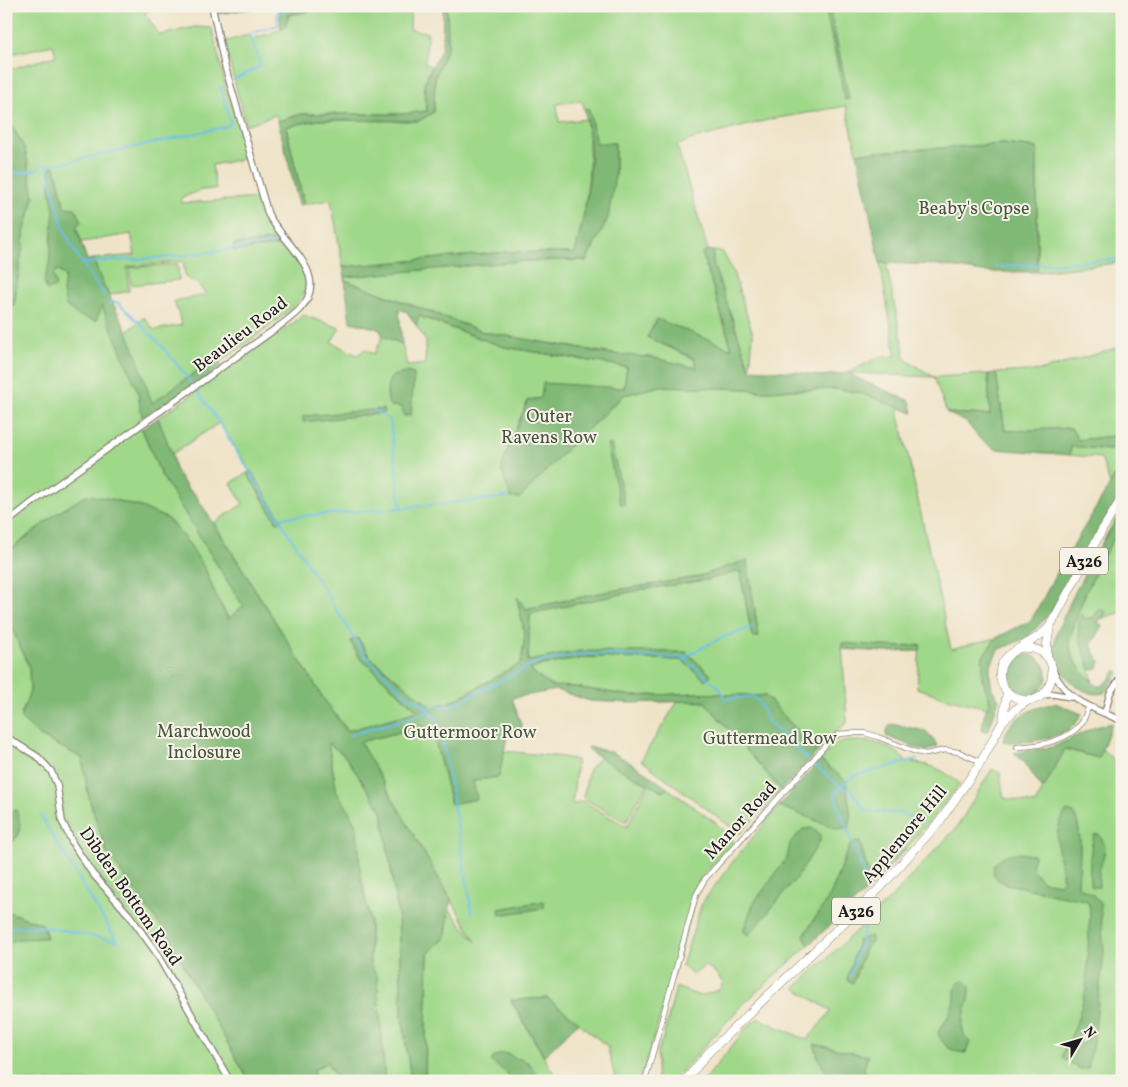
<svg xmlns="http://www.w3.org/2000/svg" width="1128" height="1087" viewBox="0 0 1128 1087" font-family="Vollkorn,serif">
<rect width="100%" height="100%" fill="#f7f3e8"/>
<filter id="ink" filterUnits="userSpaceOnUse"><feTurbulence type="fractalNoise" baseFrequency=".02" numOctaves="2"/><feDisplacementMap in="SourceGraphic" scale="10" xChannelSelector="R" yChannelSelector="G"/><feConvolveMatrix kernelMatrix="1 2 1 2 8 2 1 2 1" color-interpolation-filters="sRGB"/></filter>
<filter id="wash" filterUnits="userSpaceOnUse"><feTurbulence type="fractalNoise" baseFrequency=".0096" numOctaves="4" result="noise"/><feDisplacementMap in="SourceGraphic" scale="20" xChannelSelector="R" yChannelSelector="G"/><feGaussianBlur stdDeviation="1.12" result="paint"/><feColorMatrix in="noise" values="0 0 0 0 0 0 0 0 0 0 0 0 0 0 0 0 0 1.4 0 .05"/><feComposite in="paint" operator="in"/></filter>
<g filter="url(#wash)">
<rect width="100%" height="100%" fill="#efe3c7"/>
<path fill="#a0d88a" stroke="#5e7a53" d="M6,6H152L145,14L160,35L195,27L212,28L225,85L248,158L212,165L216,189L202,190L181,198L182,203L260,198L267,226L280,239L235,245L234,251L283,245C293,256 308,271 307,287C305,305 236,350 220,362L213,359L152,404L127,332L144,317L154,330L182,325L174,301L206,295L198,284L185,277L183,261L127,267L129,291L109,295L97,272L94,259L135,255L131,234L82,242L76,227L64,208L63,200L55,167L57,210L94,280L149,413L138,420L161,475L243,606L229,619L216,596L206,571L190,545L168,519L141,507L111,499L87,495L57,513L10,550L6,556V310L14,306L25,229L34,197L25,149L6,115V65L10,69L56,56L53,45L6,55L8,50L6,47Z
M337,6H411L410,29L428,33L425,64L432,66L424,83L427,111L402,114H302L278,121L276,115L246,125L224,42L248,35L251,39C269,33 283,34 289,15Z
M447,6H825L846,100L849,99L829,6H1095L1122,16V268L1116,263L1037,272V148L1004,144L857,153L846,106L772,119L690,140L677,146L708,250L702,253L732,349L676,327L647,337L694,359L697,368L484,332L345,280V277L522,261L582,260L615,176V143L596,144L589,109L584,108L582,101L557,104L559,122L586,119C594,165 586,209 575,253L507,252L343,267L331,200L304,204L286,127L317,120L419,121L434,112L435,77L448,45Z
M713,251L723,252L733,272L753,334L750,369L713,264Z
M880,263H886L906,360L934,377L988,374L990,415L947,413L934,377L848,373L879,357L896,356Z
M178,264L179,280L131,285L129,268Z
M303,315L340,328L331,342L357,355L365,349L374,354L383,336L402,344L407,366L425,364L426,341L416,325L418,316L504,347L627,367L624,388L528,400L508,447L502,472L520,498L568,448L624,395L660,386L746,389L760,391L837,389L858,392L899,407V415L951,649L996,638L983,656L982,678L990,701L987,708L946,698L917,688L920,645L898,647L842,644L847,723L839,729L817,752L766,696L696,693L633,696L574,687L551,686L530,670L542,665L589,657L682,660L705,679L710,674L686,652L528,661L530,613L644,589L707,580L740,570L752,637L747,560L698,577L605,592L525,609L517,598L525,636L521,663L453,701L431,707L370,657L358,638L359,657L418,711L348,731L324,700L214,523L243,504L231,483L247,473L277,522L282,521L219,423L172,454L158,418L296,321Z
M1122,346V435L1078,440L1071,428L1005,431L996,373L1043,370Z
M1072,446L1119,451C1122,463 1116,474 1110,484L1101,458L1069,455Z
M1122,526V612L1103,618L1106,612L1093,619L1084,618V648L1093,681L1084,674L1072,656L1069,641L1083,599L1102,558Z
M6,614L29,667L30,691L20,718L40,736L82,758L89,799L107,853L163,929L249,1081H6V944L17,939L47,937L42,924L6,911V850L19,835L16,811L6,814Z
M678,701L705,702L781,790L740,834L641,760Z
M424,726L433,732L451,804L473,781L499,776L503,751L564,757L577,760L572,805L583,801L627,827L649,784L664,792L667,788L716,823L735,842L700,878L689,922L646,1063L640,1078L635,1081H616L607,1046L547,998L511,1001L558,1081H425L428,953L446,937L449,909L476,942L359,742Z
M850,741C867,741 881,742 895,751C900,754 903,759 907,761C914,763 920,763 926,765C938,767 951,776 960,784L907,848L869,876L860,842L844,857L831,894L804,935L809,945L741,1006L673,1081H657V1053L664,1035L676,987L700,996L719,990L723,983L714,971L705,966L693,975L682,966L702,903L734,860L779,806L838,829L849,826L851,818L846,781L820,760L837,743Z
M328,742L345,756L382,811L398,915L402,1014L411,1081H385L370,965V921L348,809L337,793Z
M1065,749L1098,758L1102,749L1122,768V786L1116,792L1122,801V1081H704L746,1028L758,1018L807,1040L831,1011L795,988L887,902L957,827L992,769L1000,773L1004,798L1035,804Z
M600,757L647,784L626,822L583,798L589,769Z
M327,1062L335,1076L340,1081H313L314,1070Z"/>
<path fill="#80b876" stroke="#4e6a49" d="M216,6H267L218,14Z
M279,6H337L289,15L286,25L281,30Z
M447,6L448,45L435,77L434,112L419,121L317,120L286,127L304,204L299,205L278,121L302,114H402L427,111L424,83L442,48L443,7Z
M825,6H829L849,99L845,100Z
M584,108L589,109L596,143H615V176L608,218L586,262L582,260L522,261L345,277L343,267L507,252L575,253C584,217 592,180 590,142C589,131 586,119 584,108Z
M6,115L25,149L34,197L25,229L14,306L6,310Z
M1004,144L1037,148V272H982L938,265L880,263L857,153Z
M55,166L63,200L64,207L75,208L82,221L76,227L87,260L94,259C100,284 116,306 126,330C137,353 144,379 152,403L214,359L220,362L221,368L153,413L142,416L140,407L138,392L102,306L96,321L79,316L66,306L63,292L65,276L57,270L53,275L56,286L47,291L44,281L49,264L54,210L50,190V168Z
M280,239L283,245L234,251V245Z
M708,250L713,251V264L750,369L798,372L820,376L848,373L861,380L910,401L913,413L858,392L837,389L760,391L746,389L660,386L624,395L568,448L520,498H511L502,472L503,462L528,400L541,398L543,383L624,388L627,367L504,347L419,316L416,325L407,312L399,309L402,344L383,336L379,329L350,322L345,280L484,332L609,354L651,357L697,368L694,358L647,337L657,319L732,349L702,253Z
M408,372L414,374L411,415L404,416L402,407L390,406C386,399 385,378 395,375C399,374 403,374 408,372Z
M996,373L1005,431L1071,428L1078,440L1122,435V491L1052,611L1028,637L998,650L990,667V676L992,689L999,699L988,732L982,729L984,715L990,701L982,678L983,656L996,638L1030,621L1037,610L1056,574L1117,473L1120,457L1118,451L1072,446L1069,455L995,449L980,439L966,422L947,413L990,415L988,374Z
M383,409L384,413L303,422V416Z
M158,418L172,454L175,469L188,489L195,494L324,699L347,731L418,711L359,657L350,641L357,638L370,657L431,707L453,701L521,663L525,636L517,597L526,609L605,592L698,577L747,560L759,637H752L740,571L707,580L644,589L530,614L528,661L580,651L686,652L711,675L705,680L682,660L589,657L542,665L530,670L551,686L574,687L633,696L696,693L766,696L817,752L781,790L705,702L696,701L630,703L590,701L556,690L512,698L525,736L507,737L499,777L473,781L477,799L451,804L433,732L424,726L360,742L452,901L449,909L446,937L428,953L425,1081H411L402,1014L398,915L382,811L345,756L328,743L337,793L348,809L357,828L361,879L370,921V965L377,975L385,1081H340L335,1076L327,1062L314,1070L313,1081H249L163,929L107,853L89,799L82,758L40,736L20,718L30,691L29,667L6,614V556L10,550L57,513L87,495L111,499L141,507L168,519L190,545L206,571L216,596L228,619L243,606L161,475L142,429Z
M611,444L625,504H620L607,445Z
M251,471L282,521L277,522L247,473Z
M1122,508V526L1102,558L1083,599L1069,641L1072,656L1084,674L1097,686H1102L1109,680L1116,670L1119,672L1104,693C1092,696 1083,691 1073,683C1064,676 1056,662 1055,650C1053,633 1064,618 1070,603C1085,570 1104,540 1122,508Z
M1100,608L1106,612L1103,618L1097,622L1103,626L1091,645L1100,662L1098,668L1091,670C1085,653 1073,632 1081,614L1084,618H1093Z
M842,643L898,647L921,645L920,651L884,652L842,649Z
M1007 675a20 20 0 1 1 40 0a20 20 0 1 1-40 0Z
M1055,703L1082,714C1079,718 1076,724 1072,727C1058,739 1020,745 1003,741C1009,716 1033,708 1055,703Z
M1112,723L1099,758L1065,749L1043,790L1025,763L1014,753L1053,747L1095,727Z
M891,724L926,731L938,746L926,751L886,736L887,730Z
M588,747L612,752L644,771L667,788L664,792C638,779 612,766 588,750Z
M820,760L846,781L851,819L849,827L838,829L779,806Z
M16,810C24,830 19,835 6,850V814Z
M1067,811L1074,813C1084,835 1079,863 1078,886L1093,895L1100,903L1104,952L1094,1037L1088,1068L1081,1069L1062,1058L1063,1052L1075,1028L1086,990L1090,910L1088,901L1006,884C1003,882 998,881 996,878C988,867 1000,856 1010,854C1017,852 1027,854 1034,855L1032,869L1042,881L1060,884L1063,880C1060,858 1050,829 1067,811Z
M812,828L820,835V841L798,876L757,926L748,935L743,931L753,904L787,858L790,843L803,829Z
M1099,834C1111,851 1101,858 1099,874C1098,878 1099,883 1099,887H1092C1087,879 1091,844 1094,835Z
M860,842L869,876L907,848L872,886L809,945L804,935L831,894L851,843Z
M544,901V908L500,915L499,909Z
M6,911L42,924L47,938L17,939L6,944Z
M870,936L872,941L865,949L853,983L847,980L858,940Z
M964,980L970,986C972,1007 952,1027 970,1042L966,1053C953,1053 941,1045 938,1032L949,1015L955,999V990L958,983Z
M547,998L579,1022L544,1056L511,1000Z
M814,1044L868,1056L864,1068L867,1081H831L819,1060Z
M501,1054H509L514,1058L521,1059L529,1063L536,1073L534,1081H512C508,1070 498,1069 491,1061L494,1057Z"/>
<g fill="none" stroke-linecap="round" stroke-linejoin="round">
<path stroke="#6dbfe9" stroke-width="2" d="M233,80L261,66L250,34L278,25L277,13L309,6
M47,166L64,230L76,254L104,295
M6,167L18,173L35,170L44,165L64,163L228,126L231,122L221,88L225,85
M82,263L169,257L281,243
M996,267L1122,259
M109,301L110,303L117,302C144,326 171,354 191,383
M197,391L216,418L366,657L410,698L419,701L440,723
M401,508L508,497
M278,518L401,508L390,420L374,410
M683,658L721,638L753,627
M425,707L453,705L537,662L585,654L683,658L719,687L726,699L753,696L761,706L766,719L808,759
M441,730L472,913
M350,735L429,712
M815,765L841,787L834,795L855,849L865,880
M841,787L851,790L862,806L867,811L899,813L921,821
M841,787L854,776L917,759
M6,817L11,807
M6,928C43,922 81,935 117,941L40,815
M850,976L869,913"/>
</g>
</g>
<g filter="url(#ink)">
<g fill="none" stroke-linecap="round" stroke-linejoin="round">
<g stroke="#868072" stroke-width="6">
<path id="minor" d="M1017,747C1038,746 1066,742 1081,724C1085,719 1086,712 1089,706
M645,1081L696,895L705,879L811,762L827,743L839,734L851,733H865L878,737L916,752L926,754L945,750L959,752L981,762"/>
</g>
<g stroke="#868072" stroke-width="8">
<path id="tertiary" d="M6,523L33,502L278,327C285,322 293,316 299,310C333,275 283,244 268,214L224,63L212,6
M1053,671C1069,703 1092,707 1122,721
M1042,695L1053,694L1071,697
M1105,713L1110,693L1122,676
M6,737L38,757L51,771L57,785L62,821L73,844L92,873L130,916L155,951L230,1081"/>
</g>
<g stroke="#868072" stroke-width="9">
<path id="primary" d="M1020,648C1074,643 1052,720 1013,696C1007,693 1003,687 1001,681C994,655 1023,648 1039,636C1043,633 1047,629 1050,626
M1047,657V644L1050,626L1102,530L1122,498
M1003,721L1007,691
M685,1081L708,1053L881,887L940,821L981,762L1003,721L1016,709L1029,700"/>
</g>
<use href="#minor" stroke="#fff" stroke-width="4.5"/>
<use href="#tertiary" stroke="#fff" stroke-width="5.5"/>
<use href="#primary" stroke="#fff" stroke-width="8"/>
</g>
</g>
<g text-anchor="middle" stroke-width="4" stroke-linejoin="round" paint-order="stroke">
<g fill="#f7f3e8" stroke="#5e5c59" stroke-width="1">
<rect x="1060" y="547.5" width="48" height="27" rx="4"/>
<rect x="832" y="897.5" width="48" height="27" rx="4"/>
</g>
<g font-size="16" font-weight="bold" fill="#1c1c1c">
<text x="1084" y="567">A326</text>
<text x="856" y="917">A326</text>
</g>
<g font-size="18" fill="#44543d" stroke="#f7f3e8">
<text x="974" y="214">Beaby's Copse</text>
<text x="549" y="422">Outer<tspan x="549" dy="21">Ravens Row</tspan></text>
<text x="204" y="737">Marchwood<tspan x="204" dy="21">Inclosure</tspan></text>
<text x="470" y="738">Guttermoor Row</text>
<text x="770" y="744">Guttermead Row</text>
</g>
<g font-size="18" fill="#1c1c1c" stroke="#f7f3e8">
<text transform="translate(240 334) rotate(-37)" y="6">Beaulieu Road</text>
<text transform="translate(740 820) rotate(-48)" y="6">Manor Road</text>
<text transform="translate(904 834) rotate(-50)" y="6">Applemore Hill</text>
<text transform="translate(131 896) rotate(55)" y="6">Dibden Bottom Road</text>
</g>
</g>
<rect width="1128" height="1087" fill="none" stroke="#f7f3e8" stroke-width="25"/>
<g transform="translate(1080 1040) rotate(52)" stroke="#f7f3e8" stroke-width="4" paint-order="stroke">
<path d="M0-4L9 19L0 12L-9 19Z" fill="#1c1c1c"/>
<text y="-8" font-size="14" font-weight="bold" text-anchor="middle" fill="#1c1c1c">N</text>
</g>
</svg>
